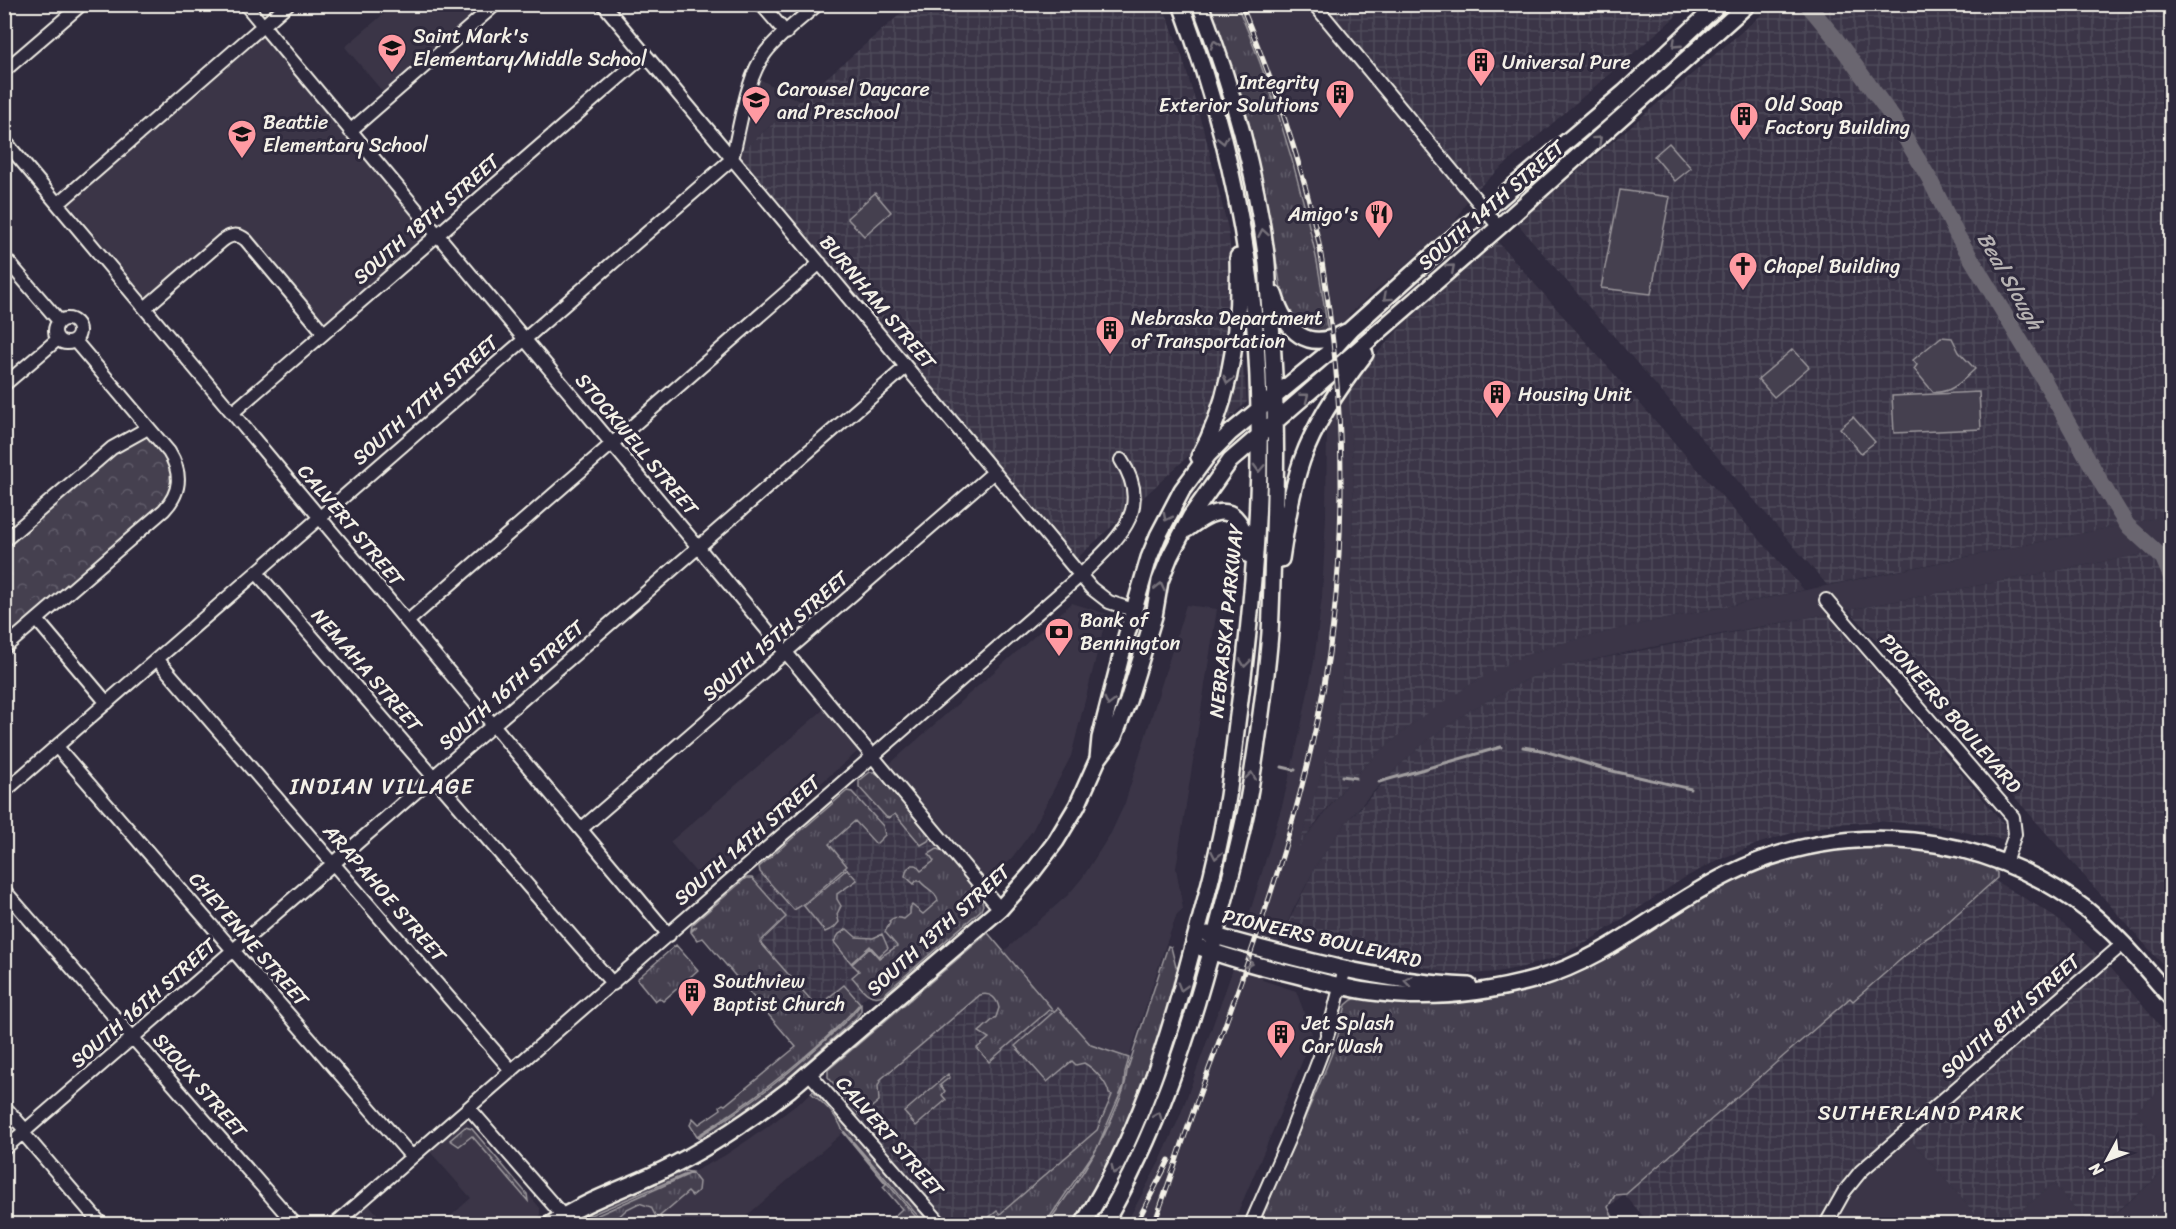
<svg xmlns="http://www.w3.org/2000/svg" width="2176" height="1229" viewBox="0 0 2176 1229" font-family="Sriracha,sans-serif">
<defs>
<pattern id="industrial-grid" width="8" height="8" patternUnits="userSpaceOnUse" patternTransform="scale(1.5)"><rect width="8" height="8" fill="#3b3647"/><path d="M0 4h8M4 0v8" fill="none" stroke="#4e4a59"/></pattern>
<pattern id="grass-tufts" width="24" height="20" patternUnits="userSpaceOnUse" patternTransform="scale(1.5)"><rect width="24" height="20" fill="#454050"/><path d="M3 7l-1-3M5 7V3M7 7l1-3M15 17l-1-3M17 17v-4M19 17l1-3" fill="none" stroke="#605c69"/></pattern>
<pattern id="forest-crowns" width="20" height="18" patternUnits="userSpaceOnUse" patternTransform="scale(1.5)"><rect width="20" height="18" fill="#454050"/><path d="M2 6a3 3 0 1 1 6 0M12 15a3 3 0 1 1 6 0" fill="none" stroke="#605c69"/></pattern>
</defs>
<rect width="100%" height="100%" fill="#2f2a3d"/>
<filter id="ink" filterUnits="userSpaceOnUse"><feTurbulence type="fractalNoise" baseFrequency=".0167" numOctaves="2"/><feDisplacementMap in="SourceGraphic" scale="12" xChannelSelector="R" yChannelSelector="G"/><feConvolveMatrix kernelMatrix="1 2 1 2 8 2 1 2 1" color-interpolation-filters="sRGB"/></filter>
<g filter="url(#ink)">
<path fill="#3b3647" d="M394,5H496L388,98L345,47Z
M1229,5H1314L1471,194L1455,222L1349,314L1348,390L1354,472L1351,581L1346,643L1341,688L1332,739L1300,845L1348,783L1378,753L1413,723L1441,702L1491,672L1523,656L1555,645L1626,627L2171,515V549L1652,647L1563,666L1532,677L1471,710L1428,740L1398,767L1369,796L1346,823L1317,864L1293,910L1262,980L1296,991L1313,1036L1233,1224H1126L1161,1159L1180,1116L1232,972L1282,806L1299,737L1314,662L1322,597L1326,516L1327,428L1316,344Z
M263,26L437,235L324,333L238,236L151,303L65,199Z
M753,75L799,101L732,159Z
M1072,603L1107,614L1071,756L1032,831L986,892L884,769Z
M1186,605L1217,609L1176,868L1183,909L1177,914L1165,947L1120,1085L1004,951L1068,895L1083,877L1111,833L1125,803Z
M830,704L864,746L705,883L670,842Z
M2171,1080V1155L2135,1112Z
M821,1086L853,1124L737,1224H593L724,1156L766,1128Z
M461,1115L540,1208V1216L530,1224H442L471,1198L425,1146Z
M1905,1133L1984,1224H1826L1837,1203Z
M2171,1165V1224H2119L2112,1217Z
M2053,1183L2089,1224H2005Z
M364,1199L386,1224H335Z"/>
<path fill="url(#industrial-grid)" d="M911,5H1163L1182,56L1207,142L1228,229L1247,402L1071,564L732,159Z
M1314,5H1689L1471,194Z
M1773,5H2171V515L1827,585L1517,223Z
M1497,241L1804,590L1626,627L1555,645L1523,656L1474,682L1413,723L1378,753L1348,783L1318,820L1299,847L1332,739L1341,688L1346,643L1351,581L1354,472L1348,390L1371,360L1410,317L1428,299Z
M2171,549H2172L2171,974L1849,610Z
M1827,614L2020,843L1929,825L1880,821L1837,824L1792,833L1757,844L1716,861L1684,878L1586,943L1554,958L1523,967L1497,972L1469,974L1444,972L1283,933L1317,864L1346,823L1398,767L1428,740L1471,710L1532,677L1563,666Z
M884,769L986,892L806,1049L701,925Z
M1990,878L2048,912L2074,933L2110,967L2171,1039V1080L2135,1112L2171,1155V1165L2112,1216L2119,1224H2089L2053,1183L2005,1224H1984L1905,1133L1878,1156L1826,1224H1650L1624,1194L1588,1224L1339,1051Z
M1004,951L1120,1085L1107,1122L1043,1224H941L827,1093Z"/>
<path fill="url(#grass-tufts)" stroke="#9c989c" stroke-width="1.5" d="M1207,5H1237C1271,85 1297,167 1315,252C1321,279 1324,306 1328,333H1306L1289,315L1282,295L1265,192L1250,127L1231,66Z
M870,772H874L883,778L927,832L930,837L928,841L921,845L895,814L889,818L886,817L859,787V781Z
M847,791L852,792L883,826L885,835L876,844L855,821L829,844L847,866L804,904L794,910L760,872L759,867Z
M1841,846L1924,848L1990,863L1997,873V878L1938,931L1922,941L1853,1001L1850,998L1626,1194L1615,1195L1608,1207L1616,1224H1259L1322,1078L1336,1043L1346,1005L1352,1000L1362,996L1538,985L1714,888L1775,860Z
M937,849L943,851L981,897L983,905L981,910L883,995C868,1001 861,987 852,977L859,971L852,964L870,948L879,958L897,946L885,932L890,923L889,921C896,915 898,918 904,919L910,914V908L912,905L923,914L938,901C937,892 925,888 920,881H916L914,884L905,876L907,869L912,865H916L921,871L934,861L929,854Z
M847,869L857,880L837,894V899L841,906L837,914L839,922L834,928L825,932L804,906Z
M746,878H752L786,917L760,942L817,1007L844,985L860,1003C848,1018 833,1031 818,1045C780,1079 740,1109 697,1136L690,1125L693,1118L699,1124L721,1109L720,1106L723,1104L725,1105L796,1047L703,938L697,940L691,932L697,926L691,930L692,925Z
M847,929L856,937L873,938L882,934L888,948L879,956L870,946L851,963L834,942L839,934Z
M988,933L1053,1010H1049L989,1062L977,1048L989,1038L979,1032L996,1017L999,1008C997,998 990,992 980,995L881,1079L878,1086L879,1101L861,1116L828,1077V1070Z
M676,945L698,970L663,1001L659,998L655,1001L637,979Z
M1168,946L1171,947L1176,967L1179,968L1163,1036L1122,1140L1076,1224H1047C1073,1188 1098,1153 1115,1111C1121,1097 1126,1086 1127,1071Z
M861,1004V1011L857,1017L774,1091L715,1132L705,1138L698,1137C742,1110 783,1079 821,1044C835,1031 850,1019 861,1004Z
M1058,1008L1091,1045L1129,1058L1125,1072L1124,1085L1097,1148L1045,1224H981L997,1211L1000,1214L1097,1130L1112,1095L1109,1094C1108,1083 1093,1068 1084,1063L1076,1065L1072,1061L1047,1082L1015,1046Z
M948,1074L950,1077L940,1085L945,1091L942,1095L946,1100L916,1126L904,1112Z
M813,1091L824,1101L931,1224H925L842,1129C837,1115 822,1102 811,1093Z
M465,1127L472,1129L527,1194L528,1201L472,1136L459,1146L450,1140Z
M843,1132L922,1224H897L892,1218L902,1209L883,1187L886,1184Z
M684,1171L691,1172L586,1217L592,1211Z
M692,1173L699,1182L698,1191L692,1196L688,1192L660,1216L664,1223L658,1221L651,1207L639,1203L627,1209L611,1224H589L592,1221L589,1219Z"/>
<path fill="url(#forest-crowns)" stroke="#9c989c" stroke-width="1.5" d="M148,428L169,452L178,490L5,648L4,541L112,448Z"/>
<path fill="#454050" stroke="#9c989c" stroke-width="1.5" d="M1669,143L1691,168L1675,181L1654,156Z
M1620,190L1670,197L1651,294L1601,288Z
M875,193L891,212L864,236L847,218Z
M1941,337L1952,338L1959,352L1975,369C1962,381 1951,394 1933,392L1914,369L1917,365L1913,360Z
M1793,349L1809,367L1774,397L1758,379Z
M1979,392L1981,429L1894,433L1892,396Z
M1853,417L1875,442L1861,453L1840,428Z"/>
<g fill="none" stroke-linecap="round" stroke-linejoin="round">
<path stroke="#a19ea0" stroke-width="3" d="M1523,747L1541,750L1608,770L1691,789
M1282,767L1295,770
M1342,776L1356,778
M1379,782L1501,747"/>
<path stroke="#6a6670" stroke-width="16" d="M1807,4L1836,39L1895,121L1929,178L1957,235L2040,373L2102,484L2127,525L2163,558L2172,579"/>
<g stroke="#f4f1e8" stroke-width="16">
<path id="minor" d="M245,4L1000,909
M603,4L1091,588L1109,602L1133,610
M761,4L786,33
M1314,4L1499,227
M4,71L82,4
M350,131L496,4
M4,140L669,935
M58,204L288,4
M4,257L59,321
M145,308L222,241C230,235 238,233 246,240L324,333
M55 331a12 12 0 1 1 24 0a12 12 0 1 1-24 0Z
M4,385L58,339
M232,413L645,55
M4,541L112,448L148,428
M257,573L613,984
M1826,600L2013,817L2015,834L2005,863
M37,620L107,703
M407,622L820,263
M4,648L164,510C181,492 182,473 169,452L75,341
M157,659L512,1071
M57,747L412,1157
M4,792L732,159C740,128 746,77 766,52C780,34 801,19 818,4
M581,829L994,472
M4,890L295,1224
M809,1073L941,1224
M4,1106L26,1131
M469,1108L570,1224
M23,1133L101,1224
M4,1149L906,367
M335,1224L1081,575C1115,541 1155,511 1121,460
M1251,1224L1288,1140L1321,1054L1330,1027L1345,968
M1826,1224L1844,1192L1861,1171L2124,943"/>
</g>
<g stroke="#f4f1e8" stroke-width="20">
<path id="major" d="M1274,294C1286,332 1307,353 1346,332
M1199,457C1233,397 1240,325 1238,257
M1187,529C1224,500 1242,508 1249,555
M1281,559C1286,526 1291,492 1302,460C1316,421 1340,386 1365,354
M1098,759L1100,738L1126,637L1149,558L1158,536L1182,490L1208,455L1230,433L1334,348L1351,329L1442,247L1624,93L1719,4
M1208,934C1293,958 1381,982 1469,986
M1202,948C1234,960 1267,968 1300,976C1324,982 1348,989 1373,992C1428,1000 1483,994 1537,979C1609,958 1663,906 1729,874C1844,817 1985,831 2087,910C2119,936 2145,968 2172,999
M551,1224C585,1201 626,1188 663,1170C709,1148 750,1120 790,1089L1000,909L1031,874L1056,841L1077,806L1098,759L1113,739L1128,701L1154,616L1160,581L1170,556L1191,516L1230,461L1499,227L1748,4
M1083,1224C1138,1136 1166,1049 1192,950C1206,899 1220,848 1228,796C1232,767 1235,737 1239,708C1256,579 1266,448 1254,317C1244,210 1218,105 1181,4
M1104,1224C1156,1135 1189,1037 1215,937C1227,888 1242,839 1250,789C1258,738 1266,685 1270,633C1272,599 1272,565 1274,532C1277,453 1276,377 1269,298C1268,284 1268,269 1266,254C1255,169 1231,84 1200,4"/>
</g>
<use href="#minor" stroke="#2f2a3d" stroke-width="12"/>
<use href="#major" stroke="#2f2a3d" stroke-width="15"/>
<g stroke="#f4f1e8" stroke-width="5">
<path id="rail" d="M1136,1224L1169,1160
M1154,1224C1170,1181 1184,1136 1200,1093C1242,980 1284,866 1311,749C1346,600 1349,447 1327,295C1324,277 1322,257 1318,239C1301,158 1272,80 1241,4"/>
</g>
<use href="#rail" stroke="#2f2a3d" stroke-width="3" stroke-dasharray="9" stroke-linecap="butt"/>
</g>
<defs><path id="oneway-chevron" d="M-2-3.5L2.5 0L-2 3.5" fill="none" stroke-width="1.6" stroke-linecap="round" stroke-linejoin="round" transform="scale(1.5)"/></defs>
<g stroke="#747079">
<use href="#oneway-chevron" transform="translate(1215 44) rotate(-109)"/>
<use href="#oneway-chevron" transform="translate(1676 44) rotate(137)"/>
<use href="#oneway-chevron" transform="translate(1223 140) rotate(77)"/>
<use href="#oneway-chevron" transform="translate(1598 140) rotate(-42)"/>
<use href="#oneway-chevron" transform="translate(1263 233) rotate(-100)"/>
<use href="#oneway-chevron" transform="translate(1451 268) rotate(-41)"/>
<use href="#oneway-chevron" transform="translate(1387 297) rotate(138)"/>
<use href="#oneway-chevron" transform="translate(1228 380) rotate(104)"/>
<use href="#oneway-chevron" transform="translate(1305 397) rotate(-38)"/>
<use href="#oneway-chevron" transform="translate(1259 468) rotate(92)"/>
<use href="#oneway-chevron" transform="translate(1167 517) rotate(117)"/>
<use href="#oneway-chevron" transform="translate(1160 587) rotate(-77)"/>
<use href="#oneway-chevron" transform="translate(1245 663) rotate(97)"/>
<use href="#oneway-chevron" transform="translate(1109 702) rotate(104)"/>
<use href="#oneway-chevron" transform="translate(1251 776) rotate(-83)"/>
<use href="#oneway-chevron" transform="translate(1216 855) rotate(101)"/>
<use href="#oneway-chevron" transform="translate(1249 963) rotate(15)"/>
<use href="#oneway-chevron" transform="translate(1408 981) rotate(-171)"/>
<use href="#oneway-chevron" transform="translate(1182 987) rotate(106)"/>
<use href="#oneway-chevron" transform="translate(1158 1116) rotate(-68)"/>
<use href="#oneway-chevron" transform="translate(1115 1170) rotate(117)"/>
</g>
</g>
<defs>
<g id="school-pin" transform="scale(1.5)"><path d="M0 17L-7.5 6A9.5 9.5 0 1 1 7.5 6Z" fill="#ff9aa2" stroke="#2f2a3d"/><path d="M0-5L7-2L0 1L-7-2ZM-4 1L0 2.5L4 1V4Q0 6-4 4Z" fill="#111"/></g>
<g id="building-pin" transform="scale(1.5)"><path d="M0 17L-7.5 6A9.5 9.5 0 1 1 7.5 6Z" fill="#ff9aa2" stroke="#2f2a3d"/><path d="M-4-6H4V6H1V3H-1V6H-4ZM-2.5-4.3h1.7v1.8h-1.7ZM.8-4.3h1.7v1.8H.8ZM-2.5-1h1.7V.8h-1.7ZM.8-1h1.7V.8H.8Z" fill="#111"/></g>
<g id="restaurant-pin" transform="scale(1.5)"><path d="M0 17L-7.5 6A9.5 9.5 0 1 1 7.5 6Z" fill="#ff9aa2" stroke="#2f2a3d"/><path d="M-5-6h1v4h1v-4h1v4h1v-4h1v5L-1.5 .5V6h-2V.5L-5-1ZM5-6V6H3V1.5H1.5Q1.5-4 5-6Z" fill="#111"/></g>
<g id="church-pin" transform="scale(1.5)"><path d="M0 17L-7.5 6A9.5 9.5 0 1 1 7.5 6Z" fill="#ff9aa2" stroke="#2f2a3d"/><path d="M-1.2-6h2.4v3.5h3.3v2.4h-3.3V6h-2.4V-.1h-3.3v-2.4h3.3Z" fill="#111"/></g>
<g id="bank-pin" transform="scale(1.5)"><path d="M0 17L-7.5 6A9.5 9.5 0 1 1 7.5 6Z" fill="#ff9aa2" stroke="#2f2a3d"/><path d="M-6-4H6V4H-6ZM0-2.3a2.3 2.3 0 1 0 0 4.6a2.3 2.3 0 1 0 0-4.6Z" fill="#111"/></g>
</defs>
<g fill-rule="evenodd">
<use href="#school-pin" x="392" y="48"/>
<use href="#building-pin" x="1481" y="62"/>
<use href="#building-pin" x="1340" y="94"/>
<use href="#school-pin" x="756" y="100"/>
<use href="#building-pin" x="1744" y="116"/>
<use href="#school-pin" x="242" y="134"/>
<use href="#restaurant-pin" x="1379" y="214"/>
<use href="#church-pin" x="1743" y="266"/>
<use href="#building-pin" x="1110" y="330"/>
<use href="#building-pin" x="1497" y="394"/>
<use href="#bank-pin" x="1059" y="632"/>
<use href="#building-pin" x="692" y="992"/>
<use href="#building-pin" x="1281" y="1034"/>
</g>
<g text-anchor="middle" stroke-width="6" stroke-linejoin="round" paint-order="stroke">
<g font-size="20" fill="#f4f1e8" stroke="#2f2a3d" text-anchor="start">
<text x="413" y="43">Saint Mark's<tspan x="413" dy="23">Elementary/Middle School</tspan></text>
<text x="1502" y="69">Universal Pure</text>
<text x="1319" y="89" text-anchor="end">Integrity<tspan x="1319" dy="23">Exterior Solutions</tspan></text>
<text x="777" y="96">Carousel Daycare<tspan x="777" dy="23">and Preschool</tspan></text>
<text x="1765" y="111">Old Soap<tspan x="1765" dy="23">Factory Building</tspan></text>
<text x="263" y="129">Beattie<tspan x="263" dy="23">Elementary School</tspan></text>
<text x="1358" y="221" text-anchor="end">Amigo's</text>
<text x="1764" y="273">Chapel Building</text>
<text x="1131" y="325">Nebraska Department<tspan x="1131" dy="23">of Transportation</tspan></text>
<text x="1518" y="401">Housing Unit</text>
<text x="1080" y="627">Bank of<tspan x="1080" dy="23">Bennington</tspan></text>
<text x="713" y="988">Southview<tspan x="713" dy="23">Baptist Church</tspan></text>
<text x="1302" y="1030">Jet Splash<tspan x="1302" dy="23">Car Wash</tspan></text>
</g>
<g font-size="20" fill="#f4f1e8" stroke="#2f2a3d">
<text transform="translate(1491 205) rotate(-41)" y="7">SOUTH 14TH STREET</text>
<text transform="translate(426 219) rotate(-41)" y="7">SOUTH 18TH STREET</text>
<text transform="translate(878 302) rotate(50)" y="7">BURNHAM STREET</text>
<text transform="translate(425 400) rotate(-41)" y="7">SOUTH 17TH STREET</text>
<text transform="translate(637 444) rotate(50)" y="7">STOCKWELL STREET</text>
<text transform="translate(351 525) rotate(50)" y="7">CALVERT STREET</text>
<text transform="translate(1226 621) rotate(-84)" y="7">NEBRASKA PARKWAY</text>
<text transform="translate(775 636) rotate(-41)" y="7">SOUTH 15TH STREET</text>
<text transform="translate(367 670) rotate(49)" y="7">NEMAHA STREET</text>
<text transform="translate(511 685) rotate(-41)" y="7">SOUTH 16TH STREET</text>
<text transform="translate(1951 713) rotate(49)" y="7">PIONEERS BOULEVARD</text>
<text transform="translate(747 840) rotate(-41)" y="7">SOUTH 14TH STREET</text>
<text transform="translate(385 893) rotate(49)" y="7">ARAPAHOE STREET</text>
<text transform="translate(938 930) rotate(-42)" y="7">SOUTH 13TH STREET</text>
<text transform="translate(1322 938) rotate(13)" y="7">PIONEERS BOULEVARD</text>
<text transform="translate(249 939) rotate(49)" y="7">CHEYENNE STREET</text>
<text transform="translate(143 1003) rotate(-41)" y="7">SOUTH 16TH STREET</text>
<text transform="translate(2010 1016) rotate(-41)" y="7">SOUTH 8TH STREET</text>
<text transform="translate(200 1085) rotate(49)" y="7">SIOUX STREET</text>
<text transform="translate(890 1136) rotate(49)" y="7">CALVERT STREET</text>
</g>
<g font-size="21" font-style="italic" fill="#b6b2b2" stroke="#2f2a3d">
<text transform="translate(2010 281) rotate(60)" y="7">Beal Slough</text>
</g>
<g font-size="21" letter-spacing="1.5" fill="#f4f1e8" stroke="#2f2a3d">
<text x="1921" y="1120">SUTHERLAND PARK</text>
</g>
<g font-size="22" letter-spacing="1.5" fill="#f4f1e8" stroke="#2f2a3d">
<text x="382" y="794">INDIAN VILLAGE</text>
</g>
</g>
<rect width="2176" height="1229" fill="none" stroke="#2f2a3d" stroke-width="24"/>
<rect x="12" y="12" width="2152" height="1205" fill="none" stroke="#f4f1e8" stroke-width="2" filter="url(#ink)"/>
<g transform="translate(2107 1160) rotate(229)" stroke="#2f2a3d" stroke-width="4.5" paint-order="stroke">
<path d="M0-4.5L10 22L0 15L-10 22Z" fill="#f4f1e8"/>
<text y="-9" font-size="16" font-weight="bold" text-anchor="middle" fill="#f4f1e8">N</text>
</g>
</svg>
